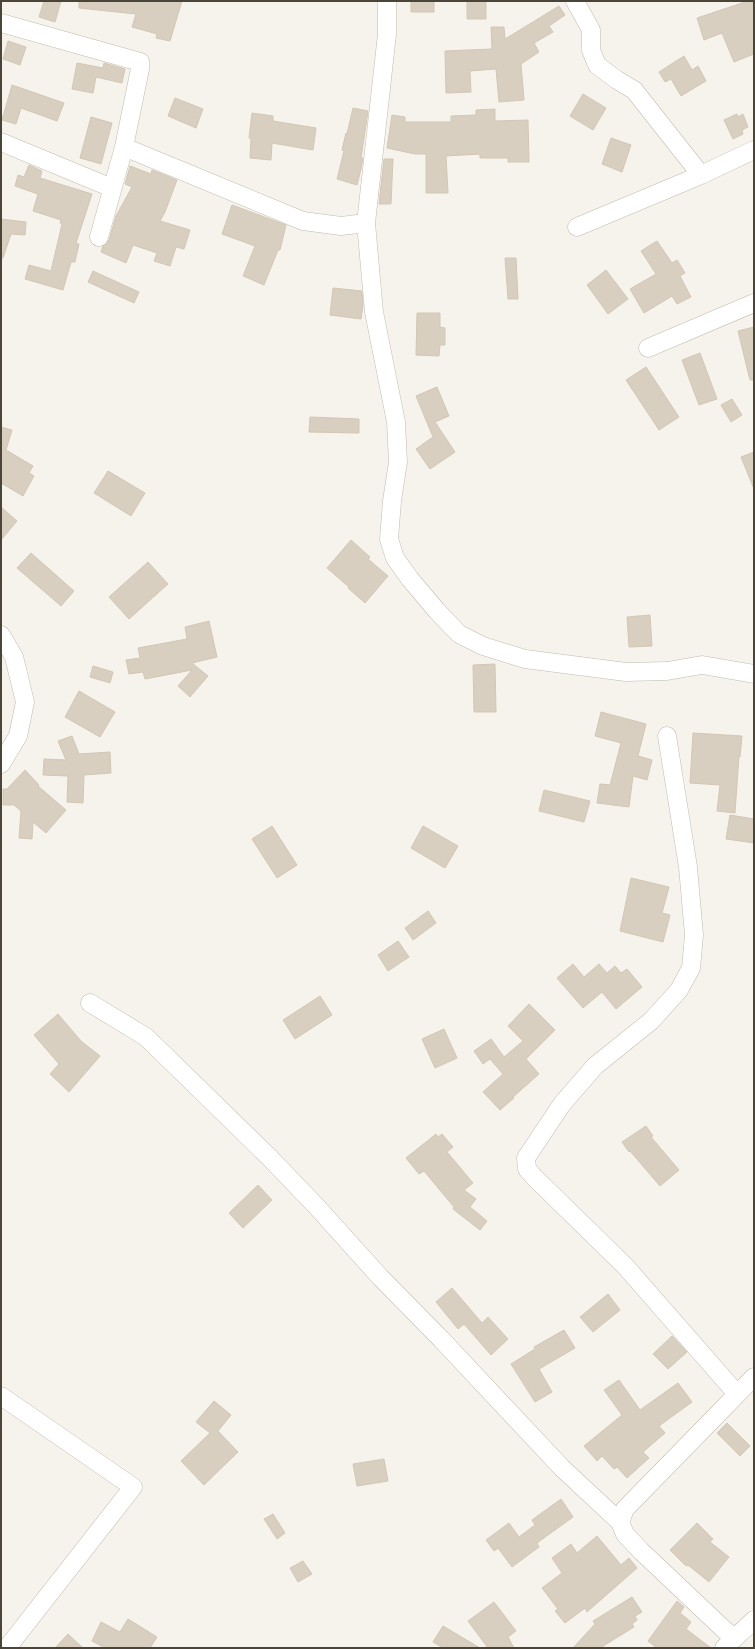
<svg xmlns="http://www.w3.org/2000/svg" width="755" height="1649" viewBox="0 0 755 1649" font-family="'Exo 2',sans-serif">
<rect width="100%" height="100%" fill="#f6f3ec"/>
<path fill="#d8cfc1" stroke="#d3c7b4" d="M44,1H61L55,22L39,17Z
M79,1H182L170,41L156,38L157,34L132,27L136,14L79,8Z
M411,1H434V12H411Z
M467,1H486V19H467Z
M748,1H754V54L734,62L722,33L704,40L697,18Z
M559,6L565,15L549,26L553,32L534,43L539,52L521,64L524,100L499,102L496,69L470,71L471,92L446,93L445,51L492,49L491,27H504L505,39Z
M8,41L26,47L20,65L3,59Z
M684,56L692,70L698,66L706,81L681,96L671,79L665,82L659,72Z
M77,63L103,68L104,63L125,69L122,83L96,77L93,93L72,89Z
M12,85L64,103L57,121L21,108L16,124L2,120Z
M583,94L606,108L593,130L570,116Z
M175,98L203,109L196,128L168,116Z
M353,108L368,111L361,158H363L361,169L357,185L337,179L344,151L342,150L346,133L347,134Z
M495,109V121L528,120L529,162H508V158H480V154L446,156L448,193H426V154H415L387,148L392,115L405,117V122H451V116L476,115V110Z
M252,113L273,116V121L316,128L313,150L272,143L271,160L250,158L251,138H249Z
M737,114L738,117L743,114L748,127L742,130L743,134L733,139L724,120Z
M91,117L112,123L101,164L80,158Z
M611,138L631,145L622,172L602,164Z
M384,159H393L391,204H379Z
M29,165L42,171L40,178L92,194L76,243L79,244L75,262H71L63,290L25,279L29,265L51,271L62,224L60,223L61,220L33,211L38,194L15,186L18,175L24,177Z
M130,166L151,174L152,170L177,180L165,212L160,221L190,230L184,249L176,247L170,266L154,261L157,253L133,245L126,263L101,252L103,246L109,240L116,216L132,187L125,184Z
M232,205L286,225L280,250H278L264,285L243,276L255,246L222,234Z
M1,219L26,222L25,235L11,234L3,258H1Z
M657,241L672,263L677,260L685,273L680,276L691,297L677,304L672,296L644,313L630,289L656,274L641,251Z
M505,258H516L518,299H508Z
M606,270L628,299L608,314L587,285Z
M93,271L139,292L134,303L88,282Z
M333,288L362,291L363,305L361,319L330,315Z
M417,313H440V327L445,328V345H440L439,356L416,355Z
M754,327V380H750L738,331Z
M700,353L717,399L699,405L682,360Z
M646,367L679,417L659,430L626,380Z
M437,387L449,416L435,422L455,452L430,469L416,449L433,437L416,396Z
M732,399L742,415L731,422L721,405Z
M310,417L359,419V433L309,432Z
M1,427L12,430L6,450L33,466L29,473L34,476L23,496L1,483Z
M754,452V489L741,457Z
M108,471L145,493L131,516L94,493Z
M1,507L17,521L1,540Z
M351,540L370,557L368,559L388,576L365,603L348,588L349,587L327,568Z
M31,553L74,591L61,606L17,568Z
M148,562L168,584L129,619L109,597Z
M650,615L652,646L629,647L627,617Z
M209,621L217,657L192,663L208,676L190,697L178,686L192,670L145,679L143,672L129,674L126,660L140,658L138,648L187,639L185,627Z
M495,664L496,712H474L473,665Z
M93,666L113,672L110,683L90,677Z
M79,691L115,712L100,737L65,717Z
M601,712L646,724L638,756L652,760L647,780L633,776L629,807L597,803L600,784L610,785L621,743L595,736Z
M693,733L742,736L740,757L739,756L735,813L717,811L720,785L690,783Z
M72,736L79,754L110,752L111,773L84,775L83,803L67,802L68,776L43,775L44,759L66,760L58,741Z
M25,770L39,785L38,786L66,810L46,833L33,822L32,839L19,838L21,811L14,805H3V789H7Z
M544,790L590,801L584,822L539,811Z
M730,815L754,819V843L726,839Z
M272,826L297,865L277,878L252,839Z
M423,826L458,846L445,868L411,848Z
M631,878L669,887L662,913L670,915L663,942L620,931Z
M428,911L436,923L413,940L405,928Z
M398,941L409,957L388,971L378,955Z
M573,964L584,977L599,964L607,973L615,966L621,973L627,969L642,987L616,1009L602,992L583,1008L557,978Z
M320,996L332,1015L295,1039L283,1020Z
M529,1004L555,1030L526,1059L539,1074L513,1097L514,1098L500,1110L483,1092L503,1074L490,1059L483,1064L474,1051L491,1039L504,1057L523,1041L508,1026Z
M58,1014L81,1041L100,1056L69,1092L50,1074L59,1064L34,1035Z
M444,1029L457,1058L435,1068L422,1039Z
M646,1126L653,1136L651,1137L679,1170L660,1186L630,1151L629,1152L622,1142Z
M436,1134L438,1137L442,1134L453,1147L447,1152L473,1183L464,1190L476,1199L470,1207L487,1221L480,1230L453,1209L454,1207L424,1171L419,1174L406,1158Z
M258,1185L272,1200L243,1228L229,1213Z
M452,1288L482,1323L488,1317L508,1339L491,1355L464,1324L458,1329L436,1302Z
M608,1294L620,1310L593,1332L580,1317Z
M564,1330L575,1348L539,1369L552,1392L535,1402L511,1364L535,1349L534,1347Z
M672,1336L687,1352L668,1369L653,1354Z
M619,1380L640,1410L678,1383L692,1402L659,1426L665,1433L643,1452L649,1458L627,1478L617,1467L614,1469L602,1456L597,1461L584,1446L622,1415L604,1390Z
M214,1401L231,1415L218,1431L238,1452L204,1485L181,1461L210,1433L196,1422Z
M727,1423L750,1446L740,1456L717,1433Z
M384,1459L388,1481L357,1486L353,1464Z
M561,1499L573,1517L537,1543L539,1547L512,1567L498,1548L494,1551L486,1540L509,1523L519,1537L535,1525L532,1520Z
M273,1514L285,1533L277,1539L264,1519Z
M697,1523L713,1539L710,1542L729,1557L709,1582L688,1565L686,1566L670,1550Z
M597,1536L621,1565L629,1558L637,1568L587,1612L585,1608L565,1623L555,1611L558,1609L542,1588L562,1573L552,1558L571,1544L577,1553Z
M303,1561L312,1574L298,1582L290,1568Z
M632,1597L642,1612L635,1616L637,1620L632,1624L634,1627L600,1648H573L595,1624L593,1621Z
M677,1601L684,1607L680,1613L691,1622L686,1629L711,1648H657L648,1641Z
M494,1602L516,1631L508,1637L514,1648H488L468,1621Z
M128,1619L157,1637L150,1648H105L92,1641L101,1622L120,1632Z
M443,1626L480,1648H443L433,1642Z
M68,1634L83,1648H55Z"/>
<g fill="none" stroke-linecap="round" stroke-linejoin="round">
<g stroke="#c2bbae" stroke-width="19">
<path id="minor" d="M387,1V34L366,223L374,312L396,422L398,462L392,501L389,539L395,558L410,579L437,611L459,634L483,646L525,659L626,672L667,671L702,665L754,674
M575,1L591,30V50L597,65L617,80L634,90L701,175
M1,23L140,62V69L124,147
M1,142L112,188
M577,227L701,175L754,150
M99,237L124,147L303,221L341,226L366,223
M648,348L754,303
M1,635L14,657L25,702L18,736L1,764
M667,736L688,867L694,935L691,968L679,990L651,1021L595,1066L562,1104L526,1158L527,1169L534,1177L626,1267L737,1394
M90,1003L146,1037L270,1158L317,1207L380,1277L441,1339L562,1468L620,1522
M1,1396L133,1487L7,1648
M733,1638L641,1551L625,1534L620,1522L625,1509L754,1377
M724,1648L754,1620"/>
</g>
<use href="#minor" stroke="#fff" stroke-width="18"/>
</g>
<rect width="755" height="1649" fill="none" stroke="#4b4439" stroke-width="4"/>
</svg>
